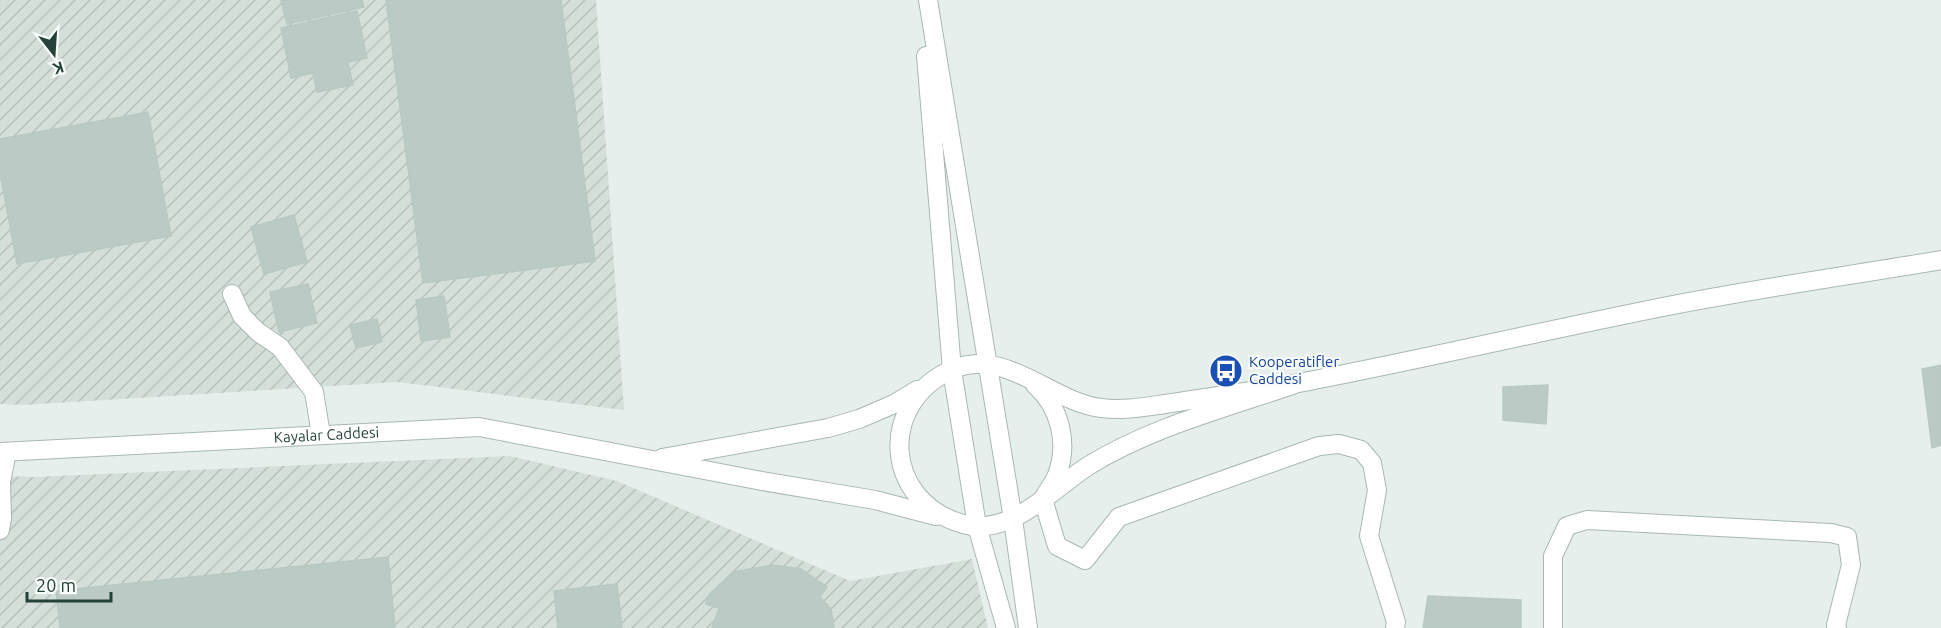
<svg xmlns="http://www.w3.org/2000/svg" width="1941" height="628" viewBox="0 0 1941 628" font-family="Ubuntu,sans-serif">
<defs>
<pattern id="industrial-furrows" width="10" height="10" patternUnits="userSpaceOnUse" patternTransform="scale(1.5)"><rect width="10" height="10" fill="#d4dfda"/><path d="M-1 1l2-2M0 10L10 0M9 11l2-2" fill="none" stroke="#b6c1bc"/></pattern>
</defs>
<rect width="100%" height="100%" fill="#e6efeb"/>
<path fill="url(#industrial-furrows)" d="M0,0H596L624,410L398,382L23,405L0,404Z
M510,456L617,481L850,581L972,559L988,628H0V476L35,477Z"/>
<path fill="#bbcac4" stroke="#b8c9c2" stroke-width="1.5" d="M281,0H362L364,7L287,24Z
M386,0H561L595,261L423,283Z
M357,11L367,58L348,62L353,85L317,92L313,73L291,78L281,28Z
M148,112L171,236L17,264L0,172V139Z
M294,215L307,262L264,274L251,227Z
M308,284L317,323L279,332L270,292Z
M444,296L450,337L421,341L416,300Z
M377,319L382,342L356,348L350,325Z
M1941,365V445L1932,448L1922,369Z
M1548,385L1546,424L1503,420V387Z
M388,557L395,628H60L56,591Z
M773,565L801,569L827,587L820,597L831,609L834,628H712L719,608L706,604L709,595L733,572Z
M617,584L622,628H558L554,591Z
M1428,596L1521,600V628H1423Z"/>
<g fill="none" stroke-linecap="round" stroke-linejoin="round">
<g stroke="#a8b8b2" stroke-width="20">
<g id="minor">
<path d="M928,0L1013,519L1028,628"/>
<path d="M926,56L952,370L977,526L1006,628"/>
<path d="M232,294L242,316L258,332L280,347L314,392L321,435"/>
<path d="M1295,384C1226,408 1151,427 1088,466C1051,490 1011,537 963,524C884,502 877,404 951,370C1005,346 1051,402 1101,408C1122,411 1144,407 1165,404C1209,397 1254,391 1299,383C1419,360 1538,332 1658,308C1752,289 1847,276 1941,260"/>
<path d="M1035,385C1060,407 1069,443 1057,475C1054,483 1047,491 1043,499L1057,546L1085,560L1119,517L1319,446L1339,444L1361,450L1372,463L1377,490L1369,536L1396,622L1395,628"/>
<path id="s1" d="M0,452L479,427L762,481L875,500L936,516"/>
<path d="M662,458L828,428L859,419L894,404L917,390"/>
<path d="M0,530L2,518L1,482L7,452"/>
<path d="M1553,628V556L1567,526L1587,520L1831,533L1847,537L1851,565L1836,625L1837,628"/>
</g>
</g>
<use href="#minor" stroke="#fff" stroke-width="18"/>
</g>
<defs>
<g id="bus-disc" transform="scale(1.725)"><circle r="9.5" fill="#1a4fb4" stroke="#f7fbf9"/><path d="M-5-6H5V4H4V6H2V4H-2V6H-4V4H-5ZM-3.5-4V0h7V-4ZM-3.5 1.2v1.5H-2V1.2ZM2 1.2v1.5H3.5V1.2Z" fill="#fff"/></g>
</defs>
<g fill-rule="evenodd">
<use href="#bus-disc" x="1226" y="371"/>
</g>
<g text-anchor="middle" stroke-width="4.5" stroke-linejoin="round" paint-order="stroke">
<g font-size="15" fill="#164399" stroke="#f7fbf9" text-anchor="start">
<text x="1249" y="367">Kooperatifler<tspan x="1249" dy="17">Caddesi</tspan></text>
</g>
<g font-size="15" fill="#24423a" stroke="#f7fbf9">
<text dy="5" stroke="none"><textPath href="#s1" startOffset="327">Kayalar Caddesi</textPath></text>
</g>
</g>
<g transform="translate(54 54) rotate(163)" stroke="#f7fbf9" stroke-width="4.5" paint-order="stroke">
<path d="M0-4.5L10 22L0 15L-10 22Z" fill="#24423a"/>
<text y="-9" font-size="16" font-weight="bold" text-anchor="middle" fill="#24423a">K</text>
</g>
<path d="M27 592v9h84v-9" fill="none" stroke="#24423a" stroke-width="3"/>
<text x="36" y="592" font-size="18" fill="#24423a" stroke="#f7fbf9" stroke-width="4.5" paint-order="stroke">20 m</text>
</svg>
